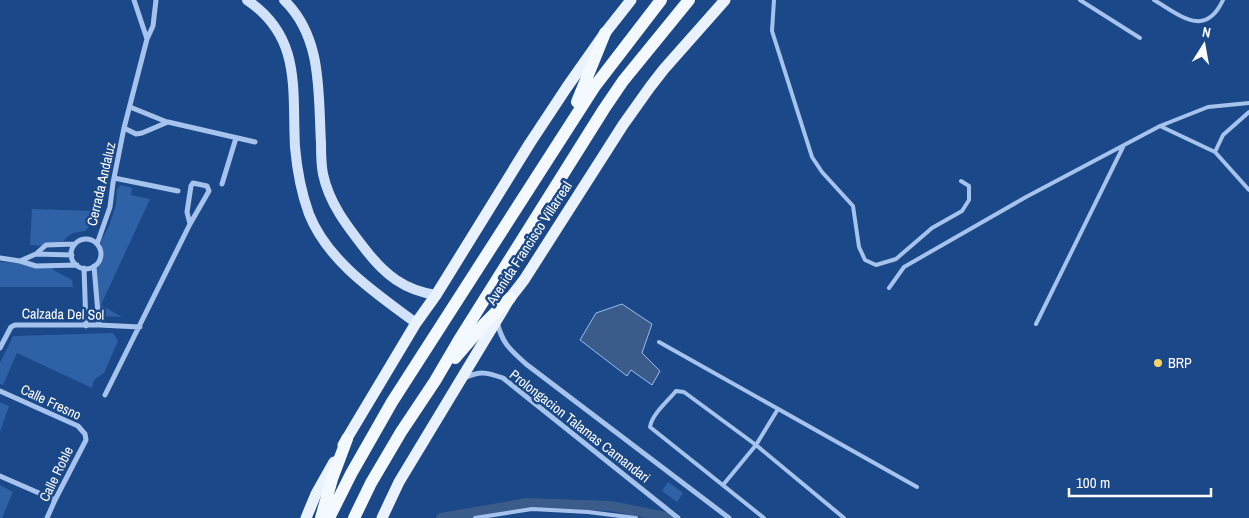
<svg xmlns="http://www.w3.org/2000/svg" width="1249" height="518" viewBox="0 0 1249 518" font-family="'Archivo Narrow',sans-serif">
<rect width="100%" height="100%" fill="#1b4888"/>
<path fill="#2f61a6" d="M121,185L132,188L131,195L150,199L101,305L122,317L99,316L97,268L102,255L101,241L109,226L116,205L117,189Z
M32,209L96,211L89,227L85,231L73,233L66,238L59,247L30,245Z
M0,262L50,265L55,271L72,280L73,287H0Z
M113,333L118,341L104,373L94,380L92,388L17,353L3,385L0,384V363L13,336Z
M0,402L9,406L0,432Z
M668,482L683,493L677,502L662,491Z
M0,485L13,492L2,518H0Z"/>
<path fill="#3b5c8b" stroke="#98bdee" d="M622,304L652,324L642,353L660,371L652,385L631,370L627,376L580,340L596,313Z"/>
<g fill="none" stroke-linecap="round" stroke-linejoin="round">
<path stroke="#3b5c8b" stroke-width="10" d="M441,518L527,503L611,506L671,518"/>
<path stroke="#a5c3ec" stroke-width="4" d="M774,0L772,31L812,157L822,172L853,206L859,247L865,260L876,265L896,259L932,228L962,211L969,200V186L961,181
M1080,0L1140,38
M1154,0C1180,15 1205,39 1223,0
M1249,112L1223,135L1215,152L1249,190
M1160,126L1215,152
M889,288L904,267L1026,197L1160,126L1208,107L1249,103
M1036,324L1123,147
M659,342L917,487
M723,485L756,445L778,409
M475,518L532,509L588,512L636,518
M764,518L650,427C652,414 668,401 676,391L684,392L756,445L844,518"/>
<path stroke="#a5c3ec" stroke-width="5" d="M134,0L147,39
M130,107L167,122
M124,128L136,134L142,133L168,122L255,142
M114,178L178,191
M222,184L236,138
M71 254a15 15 0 1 1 30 0a15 15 0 1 1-30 0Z
M97,244L110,207L113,183L124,128L147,39L153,26L156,0
M36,254L46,245L75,244
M0,258L20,261L36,266L77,265
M20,261L36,254L72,255
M94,266L99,325
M84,268L86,326
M497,322C503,345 510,349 526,364L729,518
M0,348L11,327L15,325H99L140,327
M464,378C480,371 486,372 503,378L678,518
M0,391L78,426L85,434L86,440L55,500L47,518
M105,395L190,224L209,191L207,186L193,183L191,186L187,212L190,224
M0,476L55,500"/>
<path stroke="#d1e1f9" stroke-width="10" d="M247,0C302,37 292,89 295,147C297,170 301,192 309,214C328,262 377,294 416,323
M284,0C323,38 318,93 321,143C321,153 321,164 323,174C329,203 347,226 365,249C385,275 404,290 436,295"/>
<path stroke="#eaf1ff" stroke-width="11" d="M343,445L416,323L436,295L530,143L567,87L605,33L631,0
M306,518L316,494L334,462
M382,518L399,482L510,298L524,280L623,125L650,87L664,69L725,0"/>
<path stroke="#f4f8ff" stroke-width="12" d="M577,102L605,33
M455,358L485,323L510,298
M321,518L332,479L347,439
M329,518L351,474L392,402L595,86L661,0
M354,518L371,483L401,432L435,381L459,340L604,109L623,81L689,0"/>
</g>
<circle fill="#fdd562" stroke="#1b4888" stroke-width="2" cx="1158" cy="363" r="5"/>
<g text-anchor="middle" stroke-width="5" stroke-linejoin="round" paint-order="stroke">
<g font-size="14" fill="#fff" stroke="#1b4888">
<text transform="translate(101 184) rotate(-77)" y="5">Cerrada Andaluz</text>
<text transform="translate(529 243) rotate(-57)" y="5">Avenida Francisco Villarreal</text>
<text transform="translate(63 314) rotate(1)" y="5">Calzada Del Sol</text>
<text transform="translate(51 402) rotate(25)" y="5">Calle Fresno</text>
<text transform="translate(580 426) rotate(38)" y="5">Prolongacion Talamas Camandari</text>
<text transform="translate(56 474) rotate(-64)" y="5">Calle Roble</text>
</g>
<g font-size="14" fill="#fff" stroke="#1b4888" text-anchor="start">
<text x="1168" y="368">BRP</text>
</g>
</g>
<g transform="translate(1204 45) rotate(11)" stroke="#1b4888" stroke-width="4" paint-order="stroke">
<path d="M0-4L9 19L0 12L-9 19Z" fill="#ffffff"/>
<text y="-8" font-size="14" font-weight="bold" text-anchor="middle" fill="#ffffff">N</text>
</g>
<path d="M1069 488v8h142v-8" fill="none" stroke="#ffffff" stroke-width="2.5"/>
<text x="1076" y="488" font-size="15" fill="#ffffff" stroke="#1b4888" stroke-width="4" paint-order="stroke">100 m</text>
</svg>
